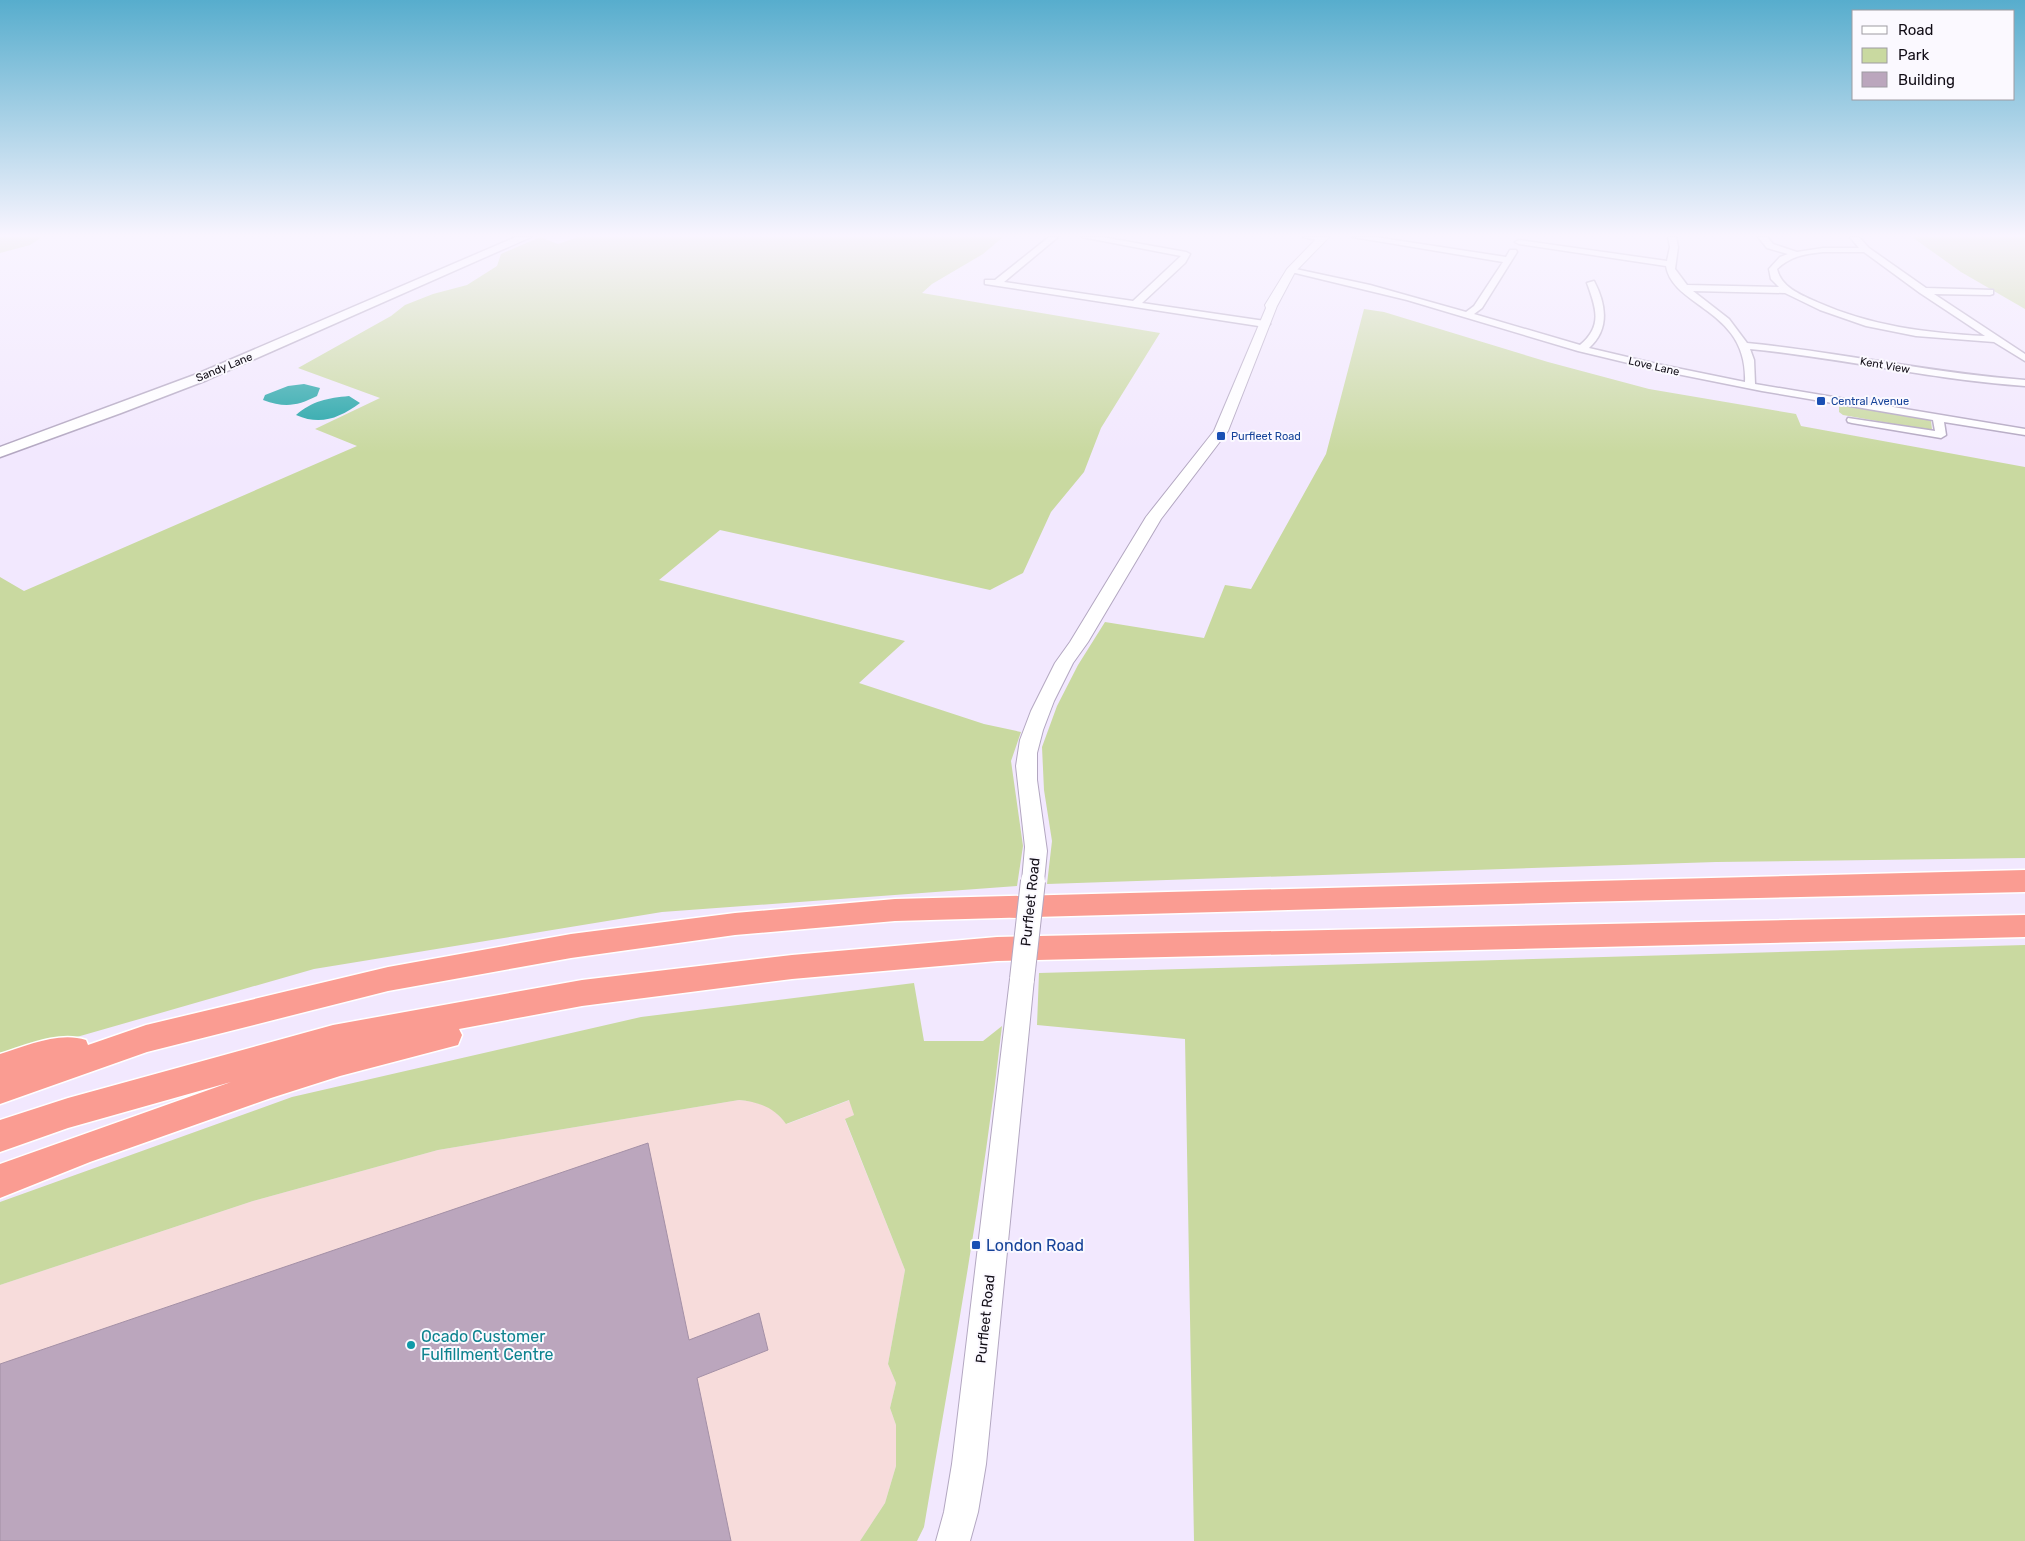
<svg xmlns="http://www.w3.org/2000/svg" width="2025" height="1541" viewBox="0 0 2025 1541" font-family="Rubik,sans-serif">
<rect width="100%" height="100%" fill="#f2e8fe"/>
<path fill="#f7dcdb" d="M739,1100L754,1102L771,1108L787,1124L850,1100L854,1115L845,1120L905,1270L888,1364L896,1383L890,1408L896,1425V1466L885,1503L860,1541H0V1285L253,1201L438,1150Z"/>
<path fill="#c9d9a0" d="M0,237H42L30,245L0,253Z
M540,237L558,244L578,237H1003L983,254L932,284L922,293L1160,333L1101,428L1084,472L1051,512L1023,573L990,590L720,530L659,580L905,641L859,683L984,724L1021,732L1011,761L1023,846L1017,886L662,912L314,969L0,1059V577L24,591L357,446L315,429L380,398L298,368L391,316L405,305L433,294L467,285L497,266L501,254Z
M1912,237H2025V309L1961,272Z
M1364,309L1384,312L1548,362L1649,389L1796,414L1801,426L2025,467V858L1716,862L1047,884L1052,841L1044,790L1042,747L1057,706L1078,665L1105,622L1204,638L1225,585L1251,589L1326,454Z
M1839,403L1926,419L1931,421L1932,429L1928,430L1843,415L1839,412Z
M2025,945V1541H1194L1185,1039L1037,1025L1039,973Z
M914,983L924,1041H983L1002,1026C983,1194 952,1361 924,1527L917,1541H860L885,1503L896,1466V1425L890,1408L896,1383L888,1364L905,1270L845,1119L854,1115L849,1100L786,1124C774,1107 758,1102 739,1100L438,1150L253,1201L0,1285V1202L292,1097L641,1017Z"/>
<path fill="#1ea3a5" d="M304,384L320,388L317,396C297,406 285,408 263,400L265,395L288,386Z
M349,396L360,403C339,418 321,426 296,415C312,401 328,398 349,396Z"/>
<path fill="#bba6bd" stroke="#a490a6" d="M648,1143L689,1340L759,1313L768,1350L697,1378L731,1541H0V1364Z"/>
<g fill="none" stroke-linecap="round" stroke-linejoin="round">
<g stroke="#b3a7c1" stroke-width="3">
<path id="minor" d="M1049,237H1058L1004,282L1133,301L1181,256L1082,237H1102L1186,252L1190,254L1185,263L1142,303L1265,321L1270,324L1265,327L985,284V280H995Z
M1303,237H1325L1326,239L1322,241Z
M1353,237H1375L1506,257L1510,250H1516L1517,252L1482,308L1474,314L1580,345C1603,326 1596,308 1587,283L1594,281C1606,304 1610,329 1589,348L1657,364L1745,382C1748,309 1673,308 1666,266L1519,244L1515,242L1519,240L1667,261L1670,247L1668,237H1676L1678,247L1675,269L1687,285L1779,287L1771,279L1769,269L1780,257L1788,254L1767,248L1758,237H1767L1773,244L1797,252L1823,248H1859L1850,237H1859L1869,248L1926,288L1993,290V294L1990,295L1934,294L2025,354V361L1994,342L1916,336L1866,326L1820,310L1785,293L1693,291L1729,319L1747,343C1840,352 1932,373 2025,380V386C1933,380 1842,358 1750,349L1754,360L1755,384L2025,429V435L1944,422L1946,435L1941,438L1852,423L1848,422L1847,420L1848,418L1935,431L1933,420L1762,391L1657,370L1578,351L1407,300L1287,271L1291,268L1370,285L1466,312L1474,306L1503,262ZM1823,252H1864L1920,293L1985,336C1926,333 1871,326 1817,302C1801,295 1781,287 1777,269C1791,256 1805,254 1823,252Z"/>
</g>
<g stroke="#b3a7c1" stroke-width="2">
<path id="tertiary" d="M1318,237H1329L1295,272L1277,306L1228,431L1161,519L1088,642L1073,663L1054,701L1043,730L1037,753V780L1047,851L1044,881L1041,887L1033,889L1025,887L1022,881L1025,847L1016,766L1020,740L1031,711L1055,663L1070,642L1146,517L1214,431L1266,308L1265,305L1287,269Z
M1022,970L1030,972L1034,979L986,1464L978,1512L970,1541H936L944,1512L952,1464L1010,979L1014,972Z"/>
</g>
<g stroke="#b3a7c1" stroke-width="3">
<path id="secondary" d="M516,237H531L207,380L121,413L0,457V447L197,374Z"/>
</g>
<g stroke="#fff" stroke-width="3">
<path id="trunk" d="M2025,870V892L1576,902L895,921L735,935L571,958L388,991L147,1052L0,1104V1054C26,1046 59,1031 86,1040L88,1045L146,1025L388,967L571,934L735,913L895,899Z
M2025,915V937L997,961L792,979L582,1006L459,1029L462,1035L458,1045L340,1076L271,1098L90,1162L0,1198V1164L231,1082L68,1128L0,1152V1120L68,1098L333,1025L582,980L792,955L997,937Z"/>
</g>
<use href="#minor" fill="#fff" fill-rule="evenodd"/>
<use href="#tertiary" fill="#fff" fill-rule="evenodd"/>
<use href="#secondary" fill="#fff" fill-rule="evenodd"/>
<use href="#trunk" fill="#fa9c92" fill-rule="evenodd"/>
<g stroke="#b3a7c1" stroke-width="26" stroke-linecap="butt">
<path id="tertiary-bridge" d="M1022,979L1033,881"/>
</g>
<use href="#tertiary-bridge" stroke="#fff" stroke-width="24"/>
</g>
<linearGradient id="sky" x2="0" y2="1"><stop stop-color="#57adcd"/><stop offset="0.52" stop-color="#f9f5ff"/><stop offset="1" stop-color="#f9f5ff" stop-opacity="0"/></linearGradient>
<rect width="2025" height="453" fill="url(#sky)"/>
<g fill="#1a4fb4" stroke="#fbf9ff" stroke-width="2">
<rect x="1816" y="396" width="10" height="10" rx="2.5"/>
<rect x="1216" y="431" width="10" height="10" rx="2.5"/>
<rect x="971" y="1240" width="10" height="10" rx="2.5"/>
</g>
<circle fill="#0f9aa8" stroke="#fbf9ff" stroke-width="2" cx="411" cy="1345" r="5"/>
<g text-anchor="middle" stroke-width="4" stroke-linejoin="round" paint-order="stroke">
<g font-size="11" fill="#120e17" stroke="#fbf9ff">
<text transform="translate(1885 365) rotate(10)" y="4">Kent View</text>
<text transform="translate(1654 366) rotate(13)" y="4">Love Lane</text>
<text transform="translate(224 367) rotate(-22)" y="4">Sandy Lane</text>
</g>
<g font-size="11" fill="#164399" stroke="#fbf9ff" text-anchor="start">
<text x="1831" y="405">Central Avenue</text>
<text x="1231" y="440">Purfleet Road</text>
</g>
<g font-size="14" fill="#120e17" stroke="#fbf9ff">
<text transform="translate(1030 902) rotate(-84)" y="5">Purfleet Road</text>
<text transform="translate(985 1319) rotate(-84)" y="5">Purfleet Road</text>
</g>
<g font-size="16" fill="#164399" stroke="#fbf9ff" text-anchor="start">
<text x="986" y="1251">London Road</text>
</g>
<g font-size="16" fill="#0d838f" stroke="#fbf9ff" text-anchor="start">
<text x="421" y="1342">Ocado Customer<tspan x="421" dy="18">Fulfillment Centre</tspan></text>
</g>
</g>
<rect x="1852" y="10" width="162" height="90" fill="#fbf9ff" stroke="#9e9ba2"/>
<rect x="1862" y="26" width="25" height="8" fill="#ffffff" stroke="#9e9ba2"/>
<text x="1898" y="35" font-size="15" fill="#120e17">Road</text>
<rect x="1862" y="48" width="25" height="15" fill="#c9d9a0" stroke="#9e9ba2"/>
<text x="1898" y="60" font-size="15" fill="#120e17">Park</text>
<rect x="1862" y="72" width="25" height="15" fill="#bba6bd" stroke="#9e9ba2"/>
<text x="1898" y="85" font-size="15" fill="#120e17">Building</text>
</svg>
